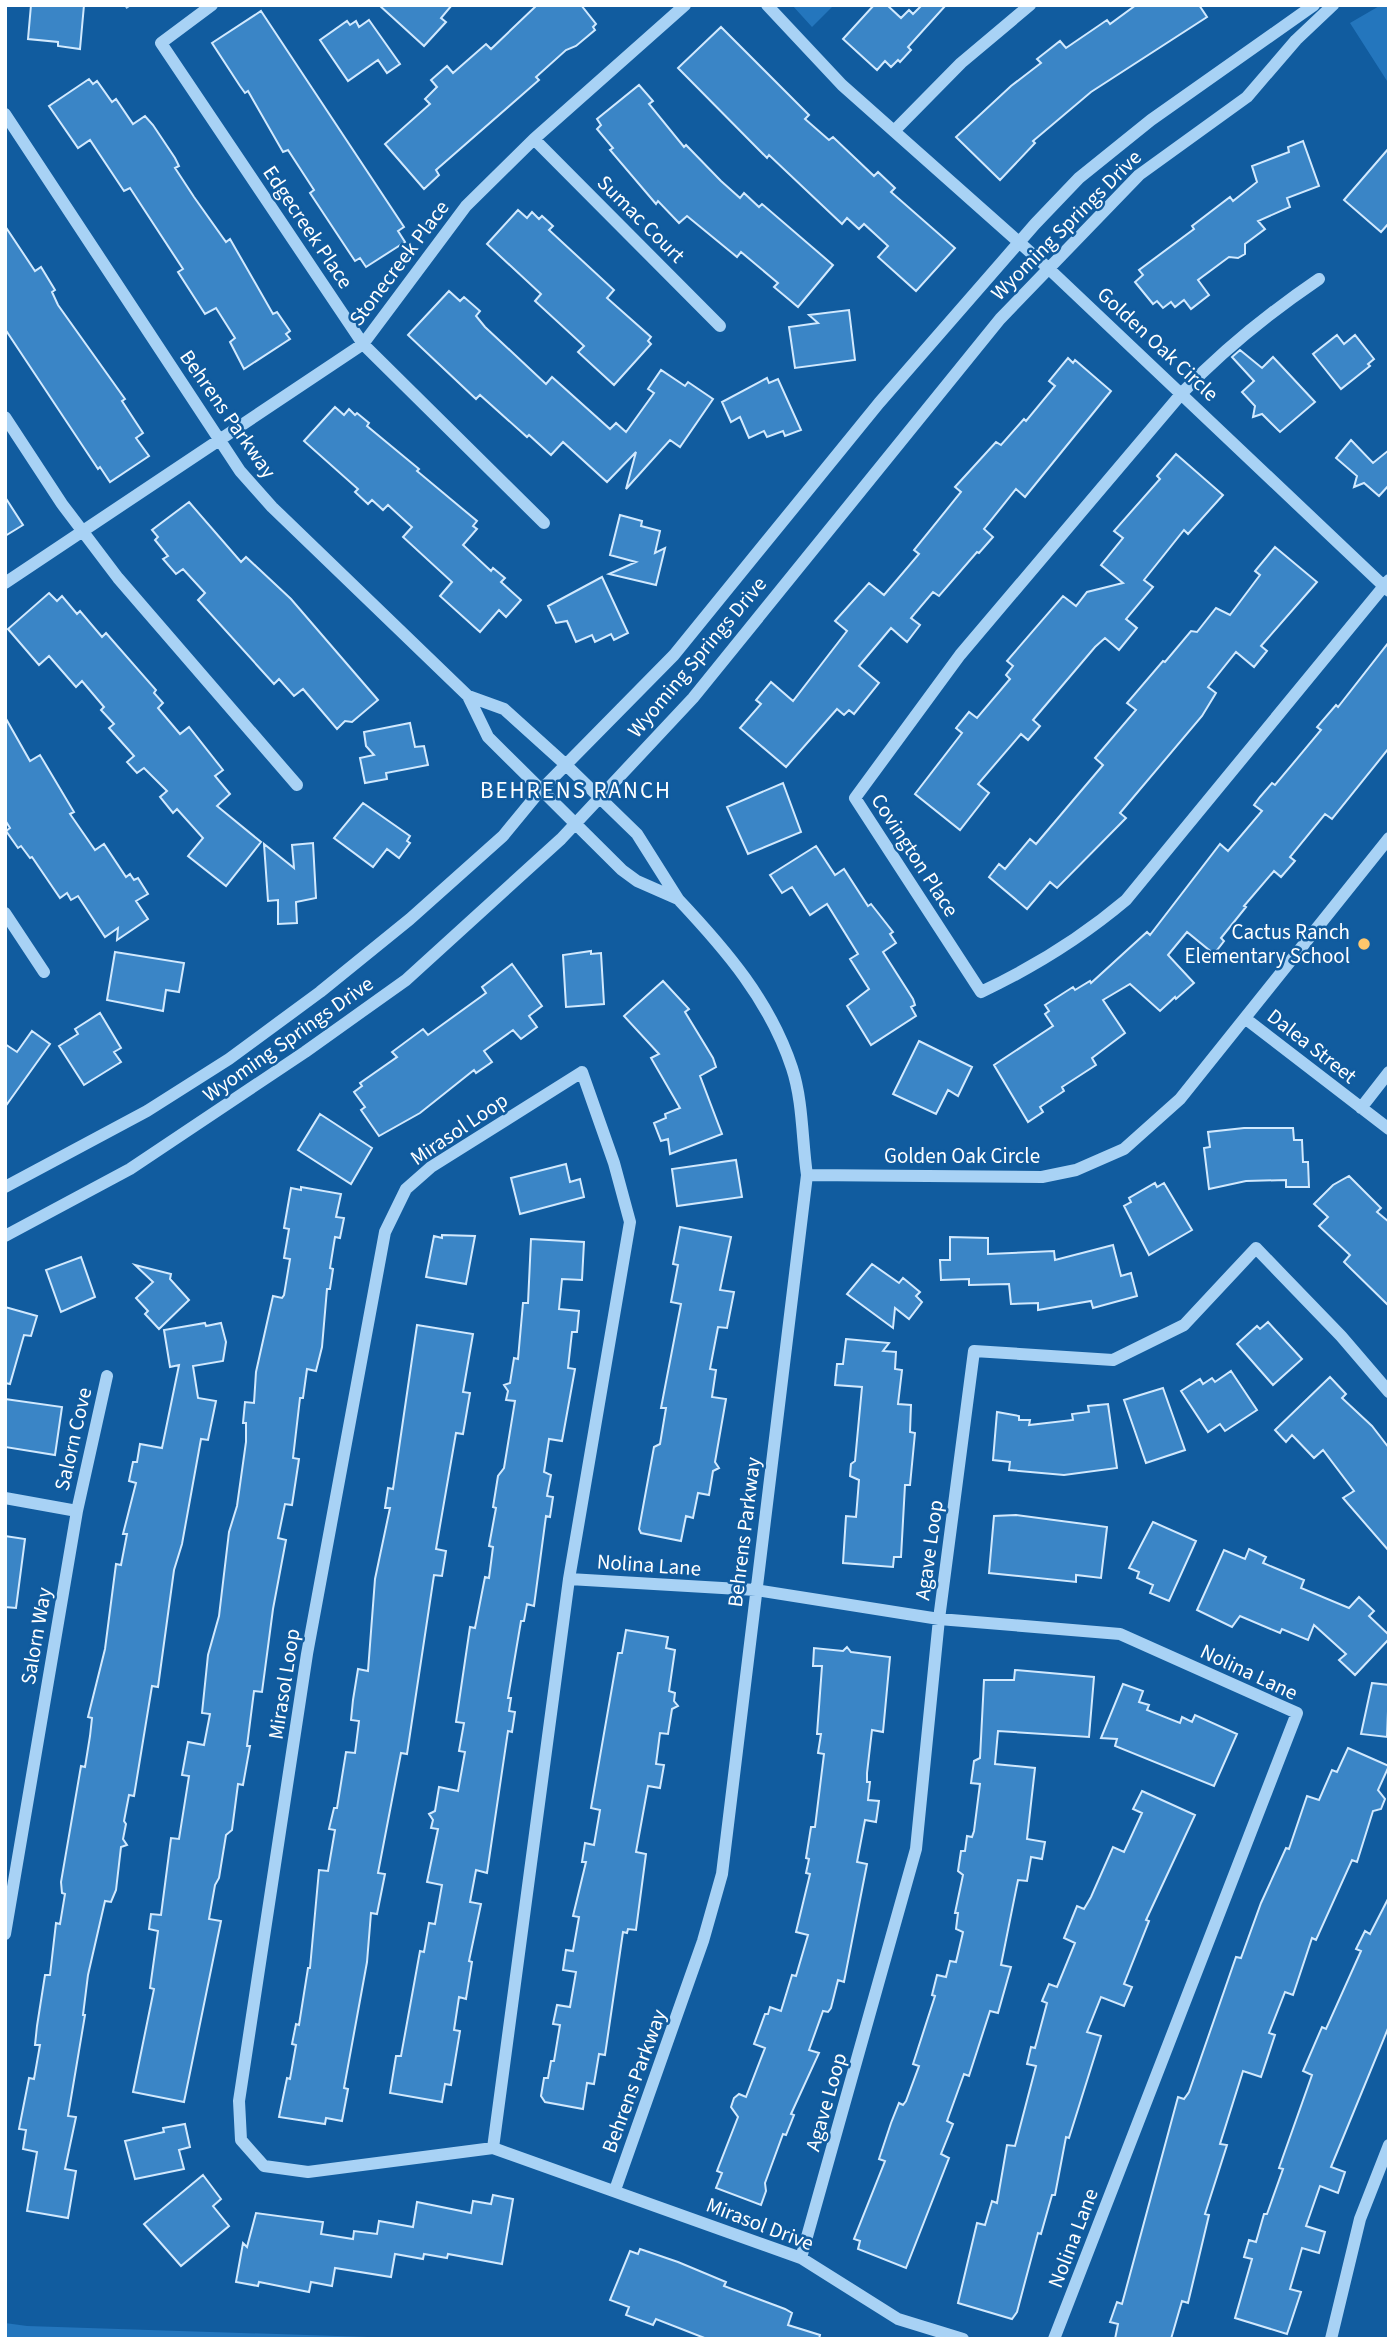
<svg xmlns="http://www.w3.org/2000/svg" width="1394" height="2344" viewBox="0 0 1394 2344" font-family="'Source Sans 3',sans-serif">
<rect width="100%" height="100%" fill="#115c9f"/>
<path fill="#2476bd" d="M792,5H834L812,27Z
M1381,5H1389V84L1350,23Z
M5,2323L27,2326L429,2339H5Z"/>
<path fill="#3a85c6" stroke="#d1e9fe" stroke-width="2" d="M31,5H84L80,49L58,46V42L28,39Z
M379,5H452L441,18L446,22L424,46Z
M537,5H581L596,24L593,27L595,30L576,46L566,50L536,77L539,80L436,170L439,175L424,189L385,144L430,104L425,99L437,87L431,80L447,66L453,73L486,44L491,49Z
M874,5H887L901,18L909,10L913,14L922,5H946L908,47L911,50L900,62L898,60L891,67L885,61L877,70L843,39Z
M1136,5H1199L1207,17L1091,92L1033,141L1035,143L1000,180L956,137L1011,86L1041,63L1037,59L1060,41L1066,48L1107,20L1110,24Z
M261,11L404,227L398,231L405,242L366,267L360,258L355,261L310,193L314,190L288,150L283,152L248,91L245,93L240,86L212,43Z
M369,20L400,64L387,73L378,60L348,81L320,40L347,21L350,25L356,21L359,27Z
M721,27L809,115L805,119L829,140L833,137L874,176L878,172L895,188L891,192L955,248L916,291L878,257L888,246L864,224L859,229L847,218L842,224L769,155L767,158L678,68Z
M89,79L93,84L97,81L112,102L116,99L133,124L145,116L153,125L175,158L179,166L175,168L194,197L226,242L230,239L273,314L277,312L290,331L286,334L290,339L244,369L230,342L235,338L216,308L205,314L178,272L183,269L130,188L124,191L90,140L78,148L49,106Z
M639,85L653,101L649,104L684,147L686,145L721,181L740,198L744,193L759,207L762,204L833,265L798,307L774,287L778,283L741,252L737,257L687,216L679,223L658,201L656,204L610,150L613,148L597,129L601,125L597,119Z
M1303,141L1319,186L1287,198L1290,207L1258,221L1265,229L1245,244V254L1238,258L1229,257L1198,280L1209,295L1191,309L1184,300L1175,307L1171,302L1163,308L1157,301L1153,304L1135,282L1143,275L1139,270L1194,229L1192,226L1230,197L1233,201L1257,182L1252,166L1289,152L1288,147Z
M1389,148V223L1381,232L1344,200Z
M518,210L527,218L532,212L539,219L542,216L553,226L549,230L614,290L607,298L651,337L648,341L651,344L614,385L578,352L584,346L535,301L541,294L487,244Z
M5,226L35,271L41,267L55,290L52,292L58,305L125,399L122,401L143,433L136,438L149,456L110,482L100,467L98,469L5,329Z
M449,291L460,301L464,297L480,311L476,316L485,327L546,384L552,377L610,429L616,423L626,432L654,393L648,389L661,370L685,386L688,382L713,399L680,447L670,440L626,489L636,452L607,482L563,442L551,455L529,435L527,437L480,395L476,399L408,335Z
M849,310L855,360L795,368L789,327L818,323L809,315Z
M1337,335L1344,344L1355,335L1374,359L1368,364L1370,366L1341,389L1313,354Z
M1240,350L1262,368L1273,357L1315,402L1280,432L1262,414L1253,417L1255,406L1242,392L1254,381L1232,357Z
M1068,358L1073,363L1075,360L1111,391L1025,497L1016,489L984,529L993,537L979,553L977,552L939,596L933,592L911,618L920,625L907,642L891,628L859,666L879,683L854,714L849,710L844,715L837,709L786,767L740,728L761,704L756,700L771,682L793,701L847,631L835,621L869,583L884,595L919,554L914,550L961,492L955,487L996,442L1001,445L1024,419L1026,421L1055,386L1049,381Z
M767,378L769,383L778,379L801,430L785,436L783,431L767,437L764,431L749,438L740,417L731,422L722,402Z
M335,407L344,415L349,409L355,415L357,413L369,423L367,426L419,469L417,471L477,521L473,526L477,529L463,545L491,571L493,568L505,578L501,582L521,600L506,617L499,610L480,632L440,596L452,582L403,537L412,527L388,505L383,510L372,500L368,504L355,492L358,489L304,441Z
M1351,440L1373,463L1389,450V485L1379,496L1364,483L1354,487L1357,476L1336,458Z
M1176,454L1223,495L1188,534L1184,530L1144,580L1153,587L1126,619L1137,628L1119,650L1105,638L1095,647L1033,720L1040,726L1028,740L1021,734L978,784L989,793L960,830L915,794L962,733L956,728L969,712L977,718L1010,679L1006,675L1013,666L1007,661L1063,596L1076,606L1087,592L1123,583L1101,565L1123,538L1114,531L1160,479L1157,476Z
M5,497L23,525L5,536Z
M189,502L241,562L246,557L291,599L378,700L352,722L345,721L337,729L303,689L294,696L279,679L274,684L198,600L205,593L183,569L176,574L163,559L168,556L155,540L158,537L152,530Z
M620,515L642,521L641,526L660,531L655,553L665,548L656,585L609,574L636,562L610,555Z
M1275,547L1317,582L1261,646L1267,651L1254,667L1236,652L1208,687L1216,693L1202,716L1120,813L1126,818L1057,888L1050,882L1027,909L989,877L999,864L1005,869L1030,839L1036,844L1103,765L1095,758L1136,710L1127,703L1163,661L1165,662L1191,631L1197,632L1216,608L1230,615L1260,575L1255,571Z
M602,577L628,633L614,640L611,634L595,642L592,635L576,642L567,621L556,623L548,606Z
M49,593L57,601L62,596L77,614L80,611L102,637L106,633L156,690L154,693L163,703L158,708L180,734L189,727L223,770L215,776L230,794L217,806L261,842L226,886L188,856L203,838L177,809L173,813L160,797L167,791L144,768L137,773L127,762L134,756L109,728L114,724L101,710L104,707L82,681L76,687L49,656L39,665L8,629Z
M1389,642V748L1332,819L1325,814L1290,857L1295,861L1281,877L1274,871L1244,906L1246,907L1221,938L1224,941L1214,954L1187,932L1168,955L1194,983L1176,999L1175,997L1160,1011L1130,984L1103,1000L1125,1033L1092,1058L1096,1065L1062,1087L1064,1091L1040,1107L1043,1112L1028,1122L994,1065L1053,1026L1045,1014L1049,1011L1045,1005L1073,987L1075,990L1090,981L1091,983L1147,932L1150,935L1220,844L1228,851L1262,811L1254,805L1260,797L1272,783L1275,785L1321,730L1317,727L1336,705L1338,707Z
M5,717L30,761L40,755L74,812L70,814L95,850L104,844L126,877L130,874L134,880L138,878L148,894L136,901L148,919L117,940L118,928L105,937L78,896L71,900L67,893L60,898L32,857L30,858L21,846L18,848L6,831L10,828L5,820Z
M410,723L415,747L424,746L428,765L386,773L387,779L365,783L360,758L374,755L366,746L364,732Z
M783,783L801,832L748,854L727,807Z
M363,803L410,836L407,841L410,843L399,858L387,849L373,867L334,838Z
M313,843L316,898L296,902L297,923L278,924V900L268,901L264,844L294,868L292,845Z
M816,846L835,875L844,869L868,906L871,904L893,932L890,934L896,943L883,952L913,999L915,1005L911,1007L916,1016L871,1045L847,1006L869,989L850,959L858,954L827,904L810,915L792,887L782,893L770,875Z
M591,951V954L601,953L604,1004L566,1007L563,955Z
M115,952L184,963L179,992L166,990L163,1011L107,1000Z
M512,964L542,1006L529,1016L537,1027L521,1039L513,1030L484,1051L492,1062L476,1073L474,1070L420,1113L379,1136L361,1110L365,1107L354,1092L362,1086L360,1083L397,1057L392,1052L423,1029L428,1035L486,993L482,987Z
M663,981L689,1009L685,1012L713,1058L716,1067L700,1076L722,1134L670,1154L668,1139L661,1141L654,1123L666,1118L665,1114L680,1108L651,1058L659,1054L624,1016Z
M100,1013L121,1048L114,1052L121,1062L84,1085L59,1046L78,1034L75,1029Z
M32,1031L50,1044L5,1107V1044L17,1052Z
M919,1041L972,1067L958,1096L948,1090L936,1114L893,1094Z
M320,1114L372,1148L351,1184L298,1150Z
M1244,1128H1293L1294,1140H1302L1303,1162H1308L1309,1187H1286V1180L1246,1181L1209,1189L1204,1148L1210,1147L1208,1132Z
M736,1160L742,1197L677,1206L672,1169Z
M566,1164L570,1182L580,1179L584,1197L520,1214L511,1178Z
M1349,1176L1381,1208L1377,1212L1389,1222V1306L1344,1262L1350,1255L1319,1226L1328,1217L1314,1204L1333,1185Z
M1155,1183L1157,1187L1164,1183L1192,1230L1149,1255L1124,1206L1131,1202L1129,1198Z
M301,1187L341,1194L336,1217L344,1218L340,1238L335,1237L330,1268L333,1269L330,1289H327L322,1347L316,1371L307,1369L303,1398H300L293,1458L299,1459L292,1505L285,1504L278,1538L286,1540L273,1609L262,1692L254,1691L247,1746H250L243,1785L238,1784L232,1830L226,1835L219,1878L215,1885L209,1919L221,1921L184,2102L133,2092L154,1989L150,1988L158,1931L149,1929L151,1914L161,1915L171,1838L179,1839L189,1776L182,1775L188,1742L204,1745L210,1714L202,1713L208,1655L219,1616L229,1532L237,1506L246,1442V1423H243L245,1402L254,1403L256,1372L273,1296L282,1298L284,1295L290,1259L284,1258L289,1229L284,1228L291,1188L301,1190Z
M680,1227L731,1237L720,1290L734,1292L727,1328L718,1327L710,1369L716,1370L712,1397L726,1399L715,1462L719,1468L713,1471L709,1495L698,1493L693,1518L686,1516L681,1541L641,1533L639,1529L654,1447L660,1444L666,1408H661L681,1304L671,1302L678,1265L673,1264Z
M442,1235L475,1236L466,1284L426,1277L434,1236L442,1238Z
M950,1237L988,1238V1254L1054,1251L1055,1260L1113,1245L1121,1276L1131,1273L1137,1296L1093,1308L1091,1301L1038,1310V1303L1011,1304L1009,1284L969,1285V1279L941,1280L940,1260H950Z
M531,1239L584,1242L582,1280L562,1279L559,1309L579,1311L577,1332H572L568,1368L575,1369L562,1441L549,1439L544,1472L551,1475L547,1496L553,1497L550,1517L546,1516L534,1606L527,1604L524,1621H521L508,1698H511L509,1711L515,1712L512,1732L508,1731L487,1873L476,1870L470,1902L481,1904L469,1961L472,1962L466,1999L459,1997L454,2030L460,2031L451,2085L445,2084L442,2102L390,2093L396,2056H401L420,1951L424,1952L429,1923L435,1924L442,1885L427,1882L438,1829L431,1828L433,1820L429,1814L435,1811L439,1787L458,1791L465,1752L459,1751L464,1723L456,1722L470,1627L475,1628L485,1577L489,1578L493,1547L489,1546L496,1508L493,1507L498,1476L504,1468L515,1401L506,1400L508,1391L504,1385L510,1383L514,1358L518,1359L523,1303H528Z
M81,1257L95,1297L61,1312L46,1270Z
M872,1264L899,1283L903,1278L920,1292L916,1296L922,1302L909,1319L895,1308L893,1328L847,1294Z
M135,1265L171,1274L170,1279L189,1300L159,1329L145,1314L148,1311L136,1298L153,1282Z
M5,1307L37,1316L31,1336L24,1335L10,1384L5,1383Z
M1268,1322L1302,1359L1273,1385L1237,1344L1257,1326L1260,1329Z
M205,1323L206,1326L221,1323L226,1342L223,1361L193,1366L198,1398L216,1401L208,1440L201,1439L182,1544L174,1570L158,1687L152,1686L134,1796L129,1795L124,1821L126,1824L123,1839L127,1845L121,1847L116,1890L111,1902L105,1901L88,1975L83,2015H85L68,2116L76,2117L65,2169L76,2171L68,2218L27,2211L37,2152L23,2149L26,2130L19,2129L29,2078L34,2079L40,2045H35L37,2026L45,1975H50L56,1923L60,1924L65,1894L62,1893L61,1882L81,1766L85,1767L90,1736L92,1718L88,1717L105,1649L116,1564L121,1565L127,1534H123L136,1483L129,1481L133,1462H137L140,1444L162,1448L179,1365L170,1367L164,1330Z
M417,1325L473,1334L463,1392L470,1393L463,1434L456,1433L436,1549L446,1551L442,1576L434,1575L407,1754L401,1753L378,1873L385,1874L377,1914L371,1913L367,1962L344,2088L348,2089L342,2121L326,2118L325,2124L279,2117L287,2078L290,2079L296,2045L292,2044L296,2024L299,2025L308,1968H310L319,1870L328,1871L335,1830L329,1829L334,1808H337L346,1752L355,1753L359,1721L351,1720L353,1700L358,1669L368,1671L375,1579L390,1508H385L388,1488L393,1489Z
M846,1339L889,1343L883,1351L896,1352L895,1369L902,1370L898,1404L911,1405L910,1432L915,1433L910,1485H905L901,1557H894L893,1567L843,1563L846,1516L856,1517L859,1480L850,1476L851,1464L855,1461L862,1387L835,1385L837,1364H843Z
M1231,1371L1257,1410L1225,1431L1220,1424L1208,1432L1181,1391L1200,1379L1203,1384L1212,1378L1215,1382Z
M1330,1377L1346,1394L1342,1398L1372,1426L1389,1448V1551L1343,1498L1354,1491L1323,1450L1314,1458L1292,1435L1286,1442L1275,1430Z
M1163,1388L1185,1450L1146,1463L1124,1400Z
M5,1399L62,1407L55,1455L5,1447Z
M1108,1404L1117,1468L1064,1475L1009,1470L1010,1462L993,1460L997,1412L1019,1416V1420H1030L1029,1425L1073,1420L1072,1414L1089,1412L1088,1406Z
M1016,1515L1107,1527L1101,1578L1076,1575V1582L989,1573L994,1516Z
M1153,1522L1196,1541L1169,1601L1150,1593L1153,1585L1137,1578L1139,1572L1129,1568Z
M5,1536L25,1539L16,1608L5,1607Z
M1249,1549L1266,1557L1263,1563L1304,1580L1301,1588L1349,1608L1359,1597L1374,1611L1369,1616L1389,1635V1639L1355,1675L1339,1660L1346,1654L1314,1625L1308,1640L1282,1629L1280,1633L1240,1616L1232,1627L1197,1610L1224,1550L1245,1559Z
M626,1630L668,1637L666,1648L675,1650L669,1691L675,1693L674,1701L678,1706L672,1709L668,1734L660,1733L656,1764L664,1765L660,1788L648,1786L636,1852L646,1854L636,1930L628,1929L627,1933L623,1932L605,2055L599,2054L594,2084L587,2083L583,2109L545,2102L541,2096L544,2078H548L551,2061H554L560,2025L553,2024L557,2005L570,2007L576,1972L563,1970L566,1950L573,1951L579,1917L573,1916L586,1862H582L585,1843L594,1845L600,1810L591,1808L618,1653H622Z
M847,1647L851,1652L890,1657L883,1732L872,1730L867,1773V1782H870L868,1800L879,1801L876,1822L865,1820L857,1862L867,1864L844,1982L838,1980L831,2008L828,2012L823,2011L809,2050L819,2053L791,2114L794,2115L786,2135L783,2134L765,2183L766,2191L761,2205L716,2188L722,2173L717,2171L738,2117L731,2107L734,2098L739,2094L746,2097L765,2048L754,2044L765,2014H768L770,2007L781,2011L792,1975L796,1976L808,1935L796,1932L810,1874L806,1873L809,1859L806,1858L811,1827H815L824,1754L818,1753L821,1734H817L822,1666H813L814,1648L843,1651Z
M1015,1670L1094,1677L1089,1737L998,1731L995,1764L1035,1768L1027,1839L1045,1842L1042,1859L1031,1857L1027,1881L1018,1880L1001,1965L1011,1967L998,2013L990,2011L969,2076L964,2074L947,2121L953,2124L941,2154L949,2158L906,2268L858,2249L860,2241L854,2239L885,2161L879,2159L891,2123L899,2103L903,2105L906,2101L919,2066L913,2064L935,1996L932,1995L937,1975L946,1977L950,1961L956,1962L963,1932L956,1929L958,1913H955L963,1875L958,1871L961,1851H965L967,1836L972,1837L974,1831L980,1784L971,1783L974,1761L980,1758L984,1680H1014Z
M1372,1683L1389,1685L1387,1737L1361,1734Z
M1123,1684L1143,1691L1139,1702L1149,1705L1147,1710L1180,1723L1182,1717L1192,1722L1195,1715L1237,1734L1214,1786L1115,1746L1117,1739L1101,1738Z
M1348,1748L1389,1766L1378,1790L1385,1799L1381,1809L1373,1811L1357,1862L1352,1860L1316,1940L1312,1938L1293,1995L1285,1992L1269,2033L1275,2035L1261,2077L1243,2071L1220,2144L1227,2145L1205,2214L1209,2215L1188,2303L1182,2301L1171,2339H1115L1118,2324L1110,2322L1117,2302L1122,2304L1178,2097L1184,2099L1189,2092L1236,1957L1241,1958L1261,1903L1286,1848L1289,1849L1307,1796L1319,1800L1332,1770L1337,1772Z
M1142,1791L1195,1815L1146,1920L1149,1921L1124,1984L1132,1987L1124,2006L1101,1997L1087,2032L1101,2036L1069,2138L1066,2137L1055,2195H1052L1041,2234L1038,2233L1017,2312L1012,2319L958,2303L977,2223L985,2225L992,2201L997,2203L1007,2145L1015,2146L1036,2066L1027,2064L1031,2047L1035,2048L1047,2003L1042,2001L1049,1984L1057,1987L1075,1943L1064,1938L1077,1906L1084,1909L1091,1897L1113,1847L1124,1852L1142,1813L1133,1809Z
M1389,1897V2026L1331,2167L1345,2172L1338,2193L1320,2186L1306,2226L1325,2232L1319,2253L1302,2248L1290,2289L1301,2292L1287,2334L1235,2318L1252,2259L1244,2257L1249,2240L1256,2242L1264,2214H1267L1283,2169L1279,2168L1312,2075L1303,2071L1322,2027L1326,2029L1361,1951L1356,1949L1365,1931L1370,1934Z
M185,2124L190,2147L179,2150L184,2169L135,2179L125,2141L164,2132L163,2128Z
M203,2175L221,2199L213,2206L229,2226L181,2266L144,2224Z
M493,2195L513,2199L502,2264L448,2254L447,2258L424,2254L423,2259L395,2254L391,2277L335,2268L332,2286L311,2282L309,2292L259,2282L258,2286L236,2282L243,2243L247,2247L256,2213L323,2222L321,2234L353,2239L354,2231L377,2234L379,2221L413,2227L417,2202L471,2213L473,2201L491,2204Z
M640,2249L678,2262L726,2282L724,2286L785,2309L792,2313L788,2325L820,2335L819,2339H707L656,2319L653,2325L626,2315L629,2307L610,2300L630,2251L638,2254Z"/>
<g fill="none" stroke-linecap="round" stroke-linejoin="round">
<path stroke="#a8d2f5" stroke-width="3.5" stroke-dasharray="3.5 5" stroke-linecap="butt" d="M126,5L128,8"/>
<path stroke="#a8d2f5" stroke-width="12" d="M212,5L161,43L363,344L544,523
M767,5L842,85L1048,268L1389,591
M5,114L240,471L272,507L468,696L488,737L622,870L637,881L678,899L637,834L566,765L504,709L468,696
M895,130L961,63L1030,5
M534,139L720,326
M1319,279C1269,313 1224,349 1182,393L960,655L855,798L981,992C1034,967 1081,938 1126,900L1389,580
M5,417L62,504L118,578L297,785
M5,583L363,344L466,206L534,139L685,5
M5,913L44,972
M1246,1019L1389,1129
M1361,1108L1389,1072
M807,1175L1042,1177L1076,1170L1124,1149L1180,1099L1389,838
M5,1187L147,1111L229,1059L320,992L410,919L503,836L540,791L674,655L879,403L1035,224L1079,178L1151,120L1314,5
M5,1236L130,1169L305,1052L406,980L561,839L693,698L1000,319L1139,175L1247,97L1296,40L1333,5
M5,1498L77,1511
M569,1579L756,1590L939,1619L1120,1634L1297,1713L1054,2339
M5,1934L77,1511L107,1376
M493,2148L569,1579L630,1222L614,1163L582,1072L431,1167L406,1189L385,1232L307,1654L239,2101L241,2140L264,2166L308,2172L493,2148L801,2258L898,2319L963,2339
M615,2190L703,1941L722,1874L807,1175C802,1141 803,1101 792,1068C770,1001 726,950 678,899
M801,2258L916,1849L939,1619L974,1351L1113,1360L1184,1325L1256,1248L1341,1336L1389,1392
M1331,2339L1360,2219L1389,2145"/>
</g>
<circle fill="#ffc76c" stroke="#115c9f" stroke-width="2.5" cx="1364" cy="944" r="7"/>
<g text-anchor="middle" stroke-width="5" stroke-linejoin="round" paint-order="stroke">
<g font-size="21" fill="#fff" stroke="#115c9f">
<text transform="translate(641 219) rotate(45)" y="7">Sumac Court</text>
<text transform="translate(1066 225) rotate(-45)" y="7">Wyoming Springs Drive</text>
<text transform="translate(308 227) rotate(56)" y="7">Edgecreek Place</text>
<text transform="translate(399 263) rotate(-53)" y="7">Stonecreek Place</text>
<text transform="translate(1158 344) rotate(43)" y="7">Golden Oak Circle</text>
<text transform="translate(228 414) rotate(55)" y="7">Behrens Parkway</text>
<text transform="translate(697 657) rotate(-50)" y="7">Wyoming Springs Drive</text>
<text transform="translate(915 855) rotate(57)" y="7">Covington Place</text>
<text transform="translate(288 1039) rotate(-35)" y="7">Wyoming Springs Drive</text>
<text transform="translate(1312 1046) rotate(38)" y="7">Dalea Street</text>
<text transform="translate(459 1129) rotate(-34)" y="7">Mirasol Loop</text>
<text x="962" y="1163">Golden Oak Circle</text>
<text transform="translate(73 1439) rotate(-77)" y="7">Salorn Cove</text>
<text transform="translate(744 1532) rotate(-83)" y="7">Behrens Parkway</text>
<text transform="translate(929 1550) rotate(-82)" y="7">Agave Loop</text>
<text transform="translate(649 1565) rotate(4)" y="7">Nolina Lane</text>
<text transform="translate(36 1636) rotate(-80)" y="7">Salorn Way</text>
<text transform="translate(1249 1672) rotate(25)" y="7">Nolina Lane</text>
<text transform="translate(284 1684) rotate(-81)" y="7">Mirasol Loop</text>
<text transform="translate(634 2081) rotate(-70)" y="7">Behrens Parkway</text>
<text transform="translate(826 2102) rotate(-74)" y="7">Agave Loop</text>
<text transform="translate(760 2224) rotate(21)" y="7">Mirasol Drive</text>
<text transform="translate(1073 2238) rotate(-69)" y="7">Nolina Lane</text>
</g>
<g font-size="21" fill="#fff" stroke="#115c9f" text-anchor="end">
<text x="1350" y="939">Cactus Ranch<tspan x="1350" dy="24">Elementary School</tspan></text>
</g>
<g font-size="23" letter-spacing="2" fill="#fff" stroke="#115c9f">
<text x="576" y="798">BEHRENS RANCH</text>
</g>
</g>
<rect width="1394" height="2344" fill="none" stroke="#ffffff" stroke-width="14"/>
</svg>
